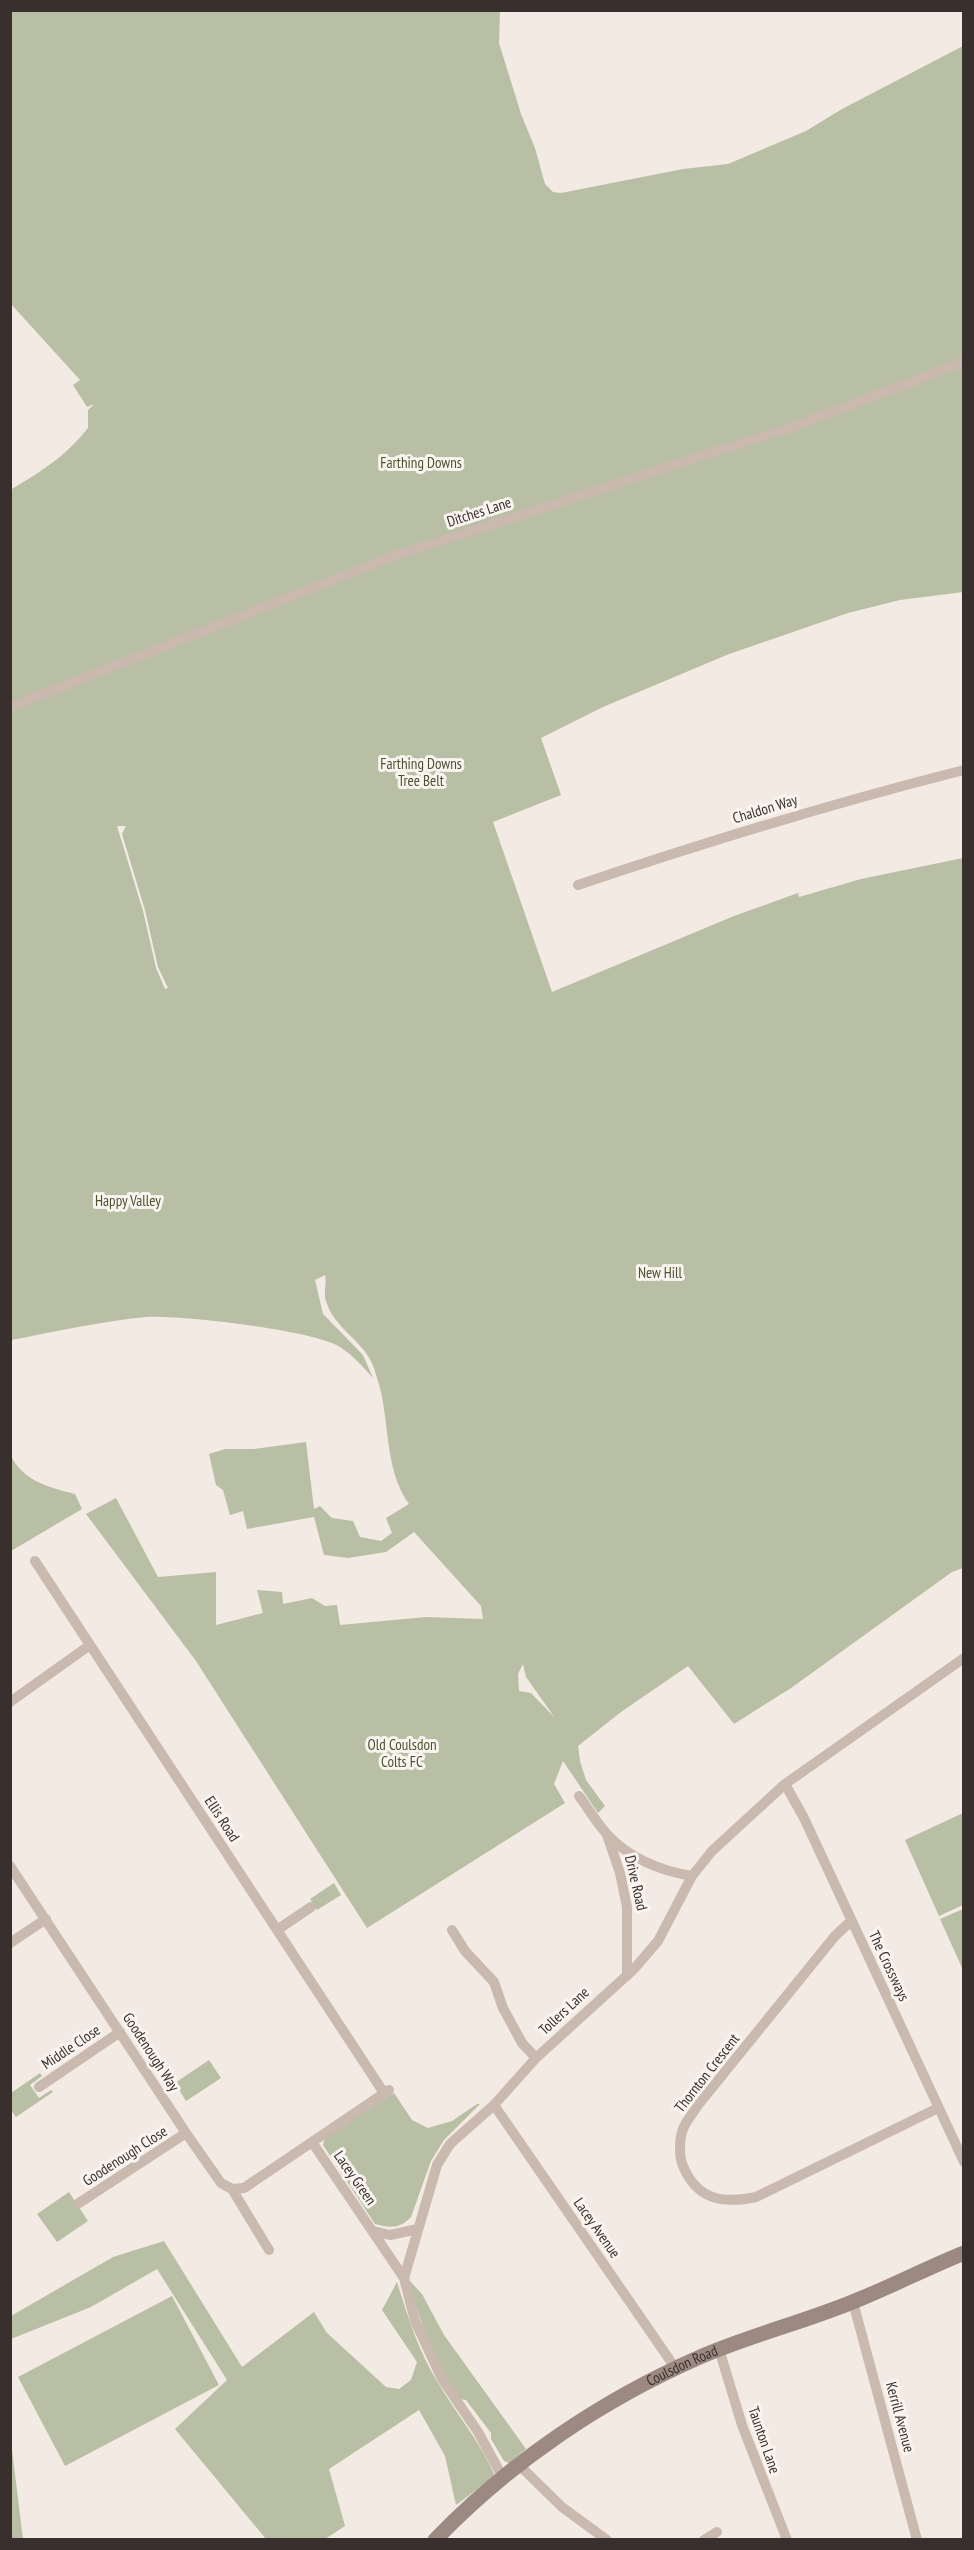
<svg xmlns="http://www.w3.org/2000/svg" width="974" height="2550" viewBox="0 0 974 2550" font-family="'PT Sans Narrow',sans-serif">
<rect width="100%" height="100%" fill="#f2eae3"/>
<path fill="#b8bfa4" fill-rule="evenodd" d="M11,11H500L499,43L521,114L535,148L545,184L553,192L561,193L683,169L728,164L806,131L842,109L963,46V592L900,600L848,613L729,654L603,707L541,738L561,795L493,822L552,992L734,916L798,893L799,897L861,879L963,858V1568L952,1572L791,1688L734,1724L688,1666L621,1712L578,1746L580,1761L586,1780L605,1806L598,1813L563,1761L554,1784L565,1803L367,1928L196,1661L86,1514L116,1498L158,1577L216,1572V1625L263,1613L257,1590L282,1592L283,1604L312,1598L325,1606L337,1605L340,1625L426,1617L483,1619L481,1606L414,1532L386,1552L348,1558L324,1555L314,1517L247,1529L243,1511L230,1515L223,1490L216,1485L209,1454L225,1449H254L306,1442L314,1509L320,1506L332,1518L353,1521L360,1537L381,1541L392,1533L386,1518L409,1504C388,1475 389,1437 383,1403C382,1392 377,1379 374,1368C365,1341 334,1329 326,1301C323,1295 327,1283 325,1275L315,1280L323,1314L363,1355L373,1378C363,1367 353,1355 340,1347C313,1330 181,1315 146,1317C102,1321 54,1332 11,1340L10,490C41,472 66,456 88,428V410L94,404L87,407L73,385L80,380L11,304ZM117,826H126L122,834L145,910L158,967L168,988L165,989L156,968L143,911ZM523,1664L526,1677L555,1718L531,1693L519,1691L518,1674Z
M10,1453C20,1480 50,1488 75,1494L82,1509L11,1551Z
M963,1813V1905L939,1916L905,1840Z
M334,1883L341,1895L317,1910L310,1899Z
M963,1909V1970L940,1919Z
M209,2060L221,2078L186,2101L175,2083Z
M40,2073L42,2076L30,2085L39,2098L51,2090L53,2092L16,2117L11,2110V2093Z
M394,2093L412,2120L428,2128L452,2121L477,2104H480L444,2140L431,2161L411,2217C400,2229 390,2228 375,2224L323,2145L325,2137Z
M69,2192L88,2221L57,2242L37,2214Z
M164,2241L242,2367L314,2312L327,2333L386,2387L399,2389L411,2380L417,2362L382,2310L397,2282C408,2317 418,2350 437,2381C456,2414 480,2441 495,2476L456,2505L445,2456L419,2410L329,2469L345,2526L325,2539H266L175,2429L227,2380L157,2269L91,2307L11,2339V2316L113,2257Z
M408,2279L422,2294L444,2335L526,2449L509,2463L504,2461L491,2439V2433L466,2400L460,2399C431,2358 422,2326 408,2279Z
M172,2296L219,2385L65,2466L18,2377Z
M10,2442H11L23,2539H11Z"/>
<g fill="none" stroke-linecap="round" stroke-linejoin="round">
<path stroke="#c9b9af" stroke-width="10" d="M10,707L394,556L795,426L964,362
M578,885C706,842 833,803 964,770
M35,1561L384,2093
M10,1702L90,1645
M785,1784L804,1818L964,2162
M579,1796C588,1808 596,1822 606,1833C628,1858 661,1871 692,1876
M607,1835L620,1873L627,1907V1976
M10,1866L186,2133L221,2183L232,2189L269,2250
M851,1921L835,1936L698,2105C693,2113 686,2121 683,2129C679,2140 679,2156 683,2166C697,2200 723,2204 756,2197L938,2108
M277,1930L311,1907
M452,1930L465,1951L494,1982L503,2008L522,2043L536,2058
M10,1943L46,1919
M39,2087L120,2032
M494,2105L676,2369
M312,2142L404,2278
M232,2189L244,2188L389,2090
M79,2203L186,2133
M373,2231L390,2235L418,2229
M853,2302L917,2540
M719,2349L742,2425L787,2540
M518,2464L562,2507L607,2540
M502,2476L478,2432L442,2379L415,2321L404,2278L437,2165L450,2144L494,2105L536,2058L634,1969L658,1941L692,1876L712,1851L785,1784L964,1658
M704,2540L717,2532"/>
<path stroke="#9c8981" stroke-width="15" id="s1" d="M435,2540C510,2462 602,2400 700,2357C751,2335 804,2322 855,2301C892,2286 927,2268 964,2253"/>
</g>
<g text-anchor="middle" stroke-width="6" stroke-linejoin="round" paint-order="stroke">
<g font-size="15" fill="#4a5433" stroke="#f9f4ef">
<text x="421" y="468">Farthing Downs</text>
<text x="421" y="769">Farthing Downs<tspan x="421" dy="17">Tree Belt</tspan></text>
<text x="128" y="1206">Happy Valley</text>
<text x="660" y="1278">New Hill</text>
<text x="402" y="1750">Old Coulsdon<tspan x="402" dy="17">Colts FC</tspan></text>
</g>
<g font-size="15" fill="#39302d" stroke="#f9f4ef">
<text transform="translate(479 512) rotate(-18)" y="5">Ditches Lane</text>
<text transform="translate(765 809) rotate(-17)" y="5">Chaldon Way</text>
<text transform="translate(222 1819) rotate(57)" y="5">Ellis Road</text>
<text transform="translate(636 1883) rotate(77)" y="5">Drive Road</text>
<text transform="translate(889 1966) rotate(65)" y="5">The Crossways</text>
<text transform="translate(564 2011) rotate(-43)" y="5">Tollers Lane</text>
<text transform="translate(71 2047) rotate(-34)" y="5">Middle Close</text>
<text transform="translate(151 2052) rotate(57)" y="5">Goodenough Way</text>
<text transform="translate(707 2073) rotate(-52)" y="5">Thornton Crescent</text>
<text transform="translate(125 2156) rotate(-33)" y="5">Goodenough Close</text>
<text transform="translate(355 2178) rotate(55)" y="5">Lacey Green</text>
<text transform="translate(597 2228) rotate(55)" y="5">Lacey Avenue</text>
<text dy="5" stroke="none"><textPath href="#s1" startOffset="304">Coulsdon Road</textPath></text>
<text transform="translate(900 2417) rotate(75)" y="5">Kerrill Avenue</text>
<text transform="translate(764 2440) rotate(71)" y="5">Taunton Lane</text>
</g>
</g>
<rect width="974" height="2550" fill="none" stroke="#39302d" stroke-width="24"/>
</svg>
